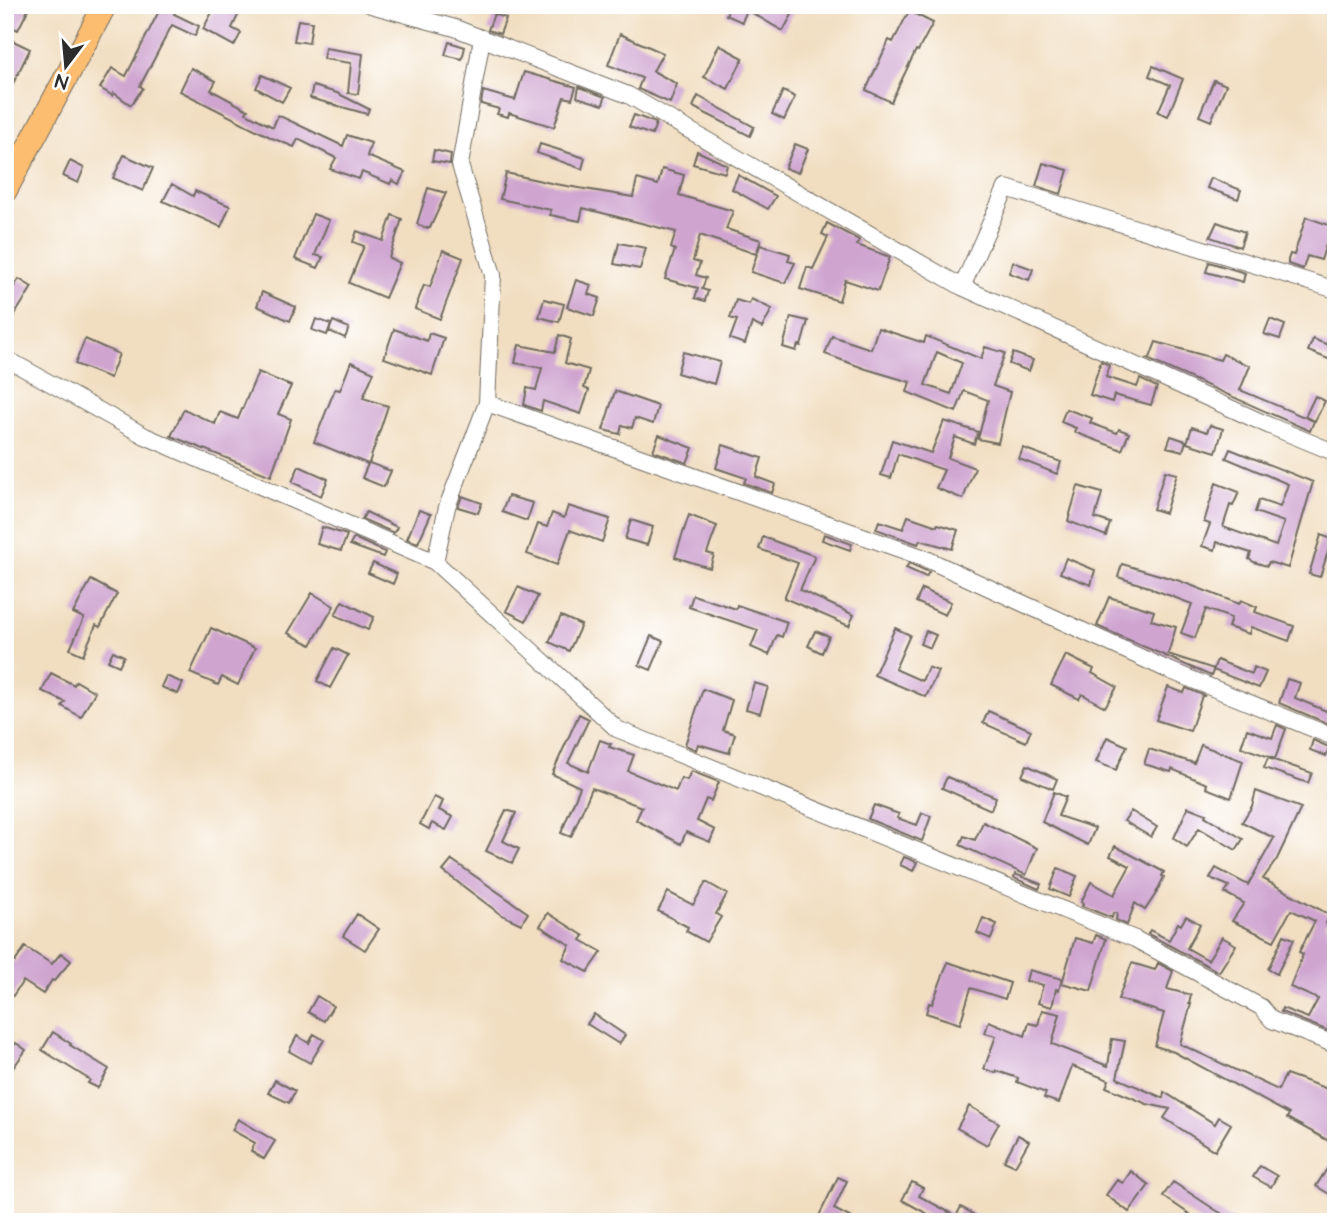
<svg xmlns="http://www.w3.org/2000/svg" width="1341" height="1227" viewBox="0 0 1341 1227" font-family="'Architects Daughter',sans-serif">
<rect width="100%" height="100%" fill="#fff"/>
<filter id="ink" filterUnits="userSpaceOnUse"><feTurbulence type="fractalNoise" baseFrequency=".0143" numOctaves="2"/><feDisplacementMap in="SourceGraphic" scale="14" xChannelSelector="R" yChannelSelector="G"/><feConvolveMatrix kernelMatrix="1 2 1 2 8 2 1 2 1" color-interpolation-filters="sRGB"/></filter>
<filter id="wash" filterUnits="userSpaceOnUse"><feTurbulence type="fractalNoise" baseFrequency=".00686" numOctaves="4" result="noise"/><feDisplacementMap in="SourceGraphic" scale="28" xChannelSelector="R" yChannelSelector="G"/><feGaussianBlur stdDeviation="1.57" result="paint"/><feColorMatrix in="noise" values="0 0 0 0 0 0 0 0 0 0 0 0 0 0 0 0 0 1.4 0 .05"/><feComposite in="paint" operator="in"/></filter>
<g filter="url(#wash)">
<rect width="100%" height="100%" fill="#f1dec1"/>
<g id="blocks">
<path fill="#cfa5d0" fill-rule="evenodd" d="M5,5H17L28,10L18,30L5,24Z
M162,5H178L174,14L199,26L195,36L172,25L140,86L143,88L131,105L114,93L113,96L100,88L112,68L126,76Z
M216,5H243L232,28L241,33L234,46L203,29Z
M730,5H784L794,11L783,31L747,10L742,22L726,15Z
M909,11L933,23L918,51L916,50L891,102L866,90L889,40L893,42Z
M494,14L506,18L500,34L488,30Z
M298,20L312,22L309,43L294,41Z
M620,34L663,53L653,71L677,84L670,103L638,89L642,78L608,65Z
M5,37L30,49L5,100Z
M449,42L465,47L462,59L445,55Z
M719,45L743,58L728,89L704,77Z
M325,48L363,54L358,94L348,93L351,63L323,59Z
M1153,66L1183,79L1168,116L1158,112L1170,85L1149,76Z
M191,68L216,81L211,90L248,110L246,113L273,127L278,115L343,146L347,135L371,143L367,156L405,172L399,184L392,180L390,184L362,172L359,179L330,169L336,158L298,139L294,147L272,138L180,91Z
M524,72L576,87L572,99L564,97L554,127L509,113L508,117L497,114L499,109L481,104L483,91L515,100Z
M262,75L290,88L282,102L256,88Z
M1214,80L1226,85L1211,121L1199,116Z
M313,86L337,93L369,109L367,114L310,98Z
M579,87L605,97L603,105L577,97Z
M783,91L795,97L784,120L772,114Z
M698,96L754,127L750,136L693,107Z
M634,115L656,123L652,135L629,127Z
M540,144L585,158L582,169L537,153Z
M795,144L808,149L798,173L785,168Z
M434,150L451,154L450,164L432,161Z
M697,151L727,165L725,173L693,164Z
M124,155L153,168L143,191L113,178Z
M70,161L84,168L78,183L63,176Z
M1043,163L1068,170L1061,194L1036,186Z
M662,169L684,175L679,195L733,211L726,229L761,240L756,254L700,235L693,261L700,263L696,275L706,278L702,289L708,291L705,301L695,298L698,288L665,279L675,250L671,248L676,232L583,208L580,221L550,215L551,210L500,199L506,173L555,184L633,197L637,179L658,185Z
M738,175L776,196L768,209L732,189Z
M1211,178L1241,190L1238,199L1207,188Z
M172,184L193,196L195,191L230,206L221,227L163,201Z
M428,188L446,193L430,228H426L417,224Z
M313,214L329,220L315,255L323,257L318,268L295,259Z
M392,215L402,219L389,258L400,263L385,298L349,283L364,246L353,242L357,231L383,241Z
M1306,217L1332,226L1321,260L1307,256L1303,269L1288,264V260L1290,254L1294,255Z
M1217,222L1245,232L1240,247L1210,237Z
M827,223L859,240L857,245L890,257L878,291L845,280L839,301L800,289L807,267L813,269L828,237L822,234Z
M619,243L646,248L640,269L614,264Z
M760,245L790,254L788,261L795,263L785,283L751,272Z
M443,250L463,258L440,319L415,309L424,285L430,287Z
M1013,262L1033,269L1029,280L1009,273Z
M1209,262L1245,273L1243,282L1206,272Z
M19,279L32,287L5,330V300Z
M576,280L591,285L588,294L600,298L594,316L567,307Z
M262,292L296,307L290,321L257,306Z
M544,299L564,304L559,322L539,317Z
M751,299L772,309L762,328L752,323L745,344L730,339L737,320L730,318L736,300L749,304Z
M791,317L808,321L801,346L798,345L796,351L783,347Z
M316,319L331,324L327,335L312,330Z
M1270,319L1285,325L1280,339L1264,334Z
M333,321L349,328L345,338L329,331Z
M878,328L924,343L926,336L981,359L985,347L1005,353L993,386L1010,392L998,443L978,439L988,400L964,391L956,412L907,392L910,382L866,369L825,354L832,336L871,349ZM937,352L962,363L951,394L925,385Z
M394,329L427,341L429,333L444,338L432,375L384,358Z
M559,335L571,339L565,363L589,370L584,388L589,390L581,414L543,401L541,411L524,405L527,388L536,390L542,368L515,363L519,345L555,352Z
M85,339L119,354L110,378L75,364Z
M1313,339L1336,348V362L1308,351Z
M1156,342L1220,360L1223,354L1250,366L1240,390L1314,421L1310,431L1147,359L1150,358Z
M683,352L720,362L714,384L677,373Z
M1013,353L1033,360L1029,371L1009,364Z
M1101,361L1109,365L1106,377L1137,387L1140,379L1157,387L1151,405L1114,395L1112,402L1090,395Z
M351,362L374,372L363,398L388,406L369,463L391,471L384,487L362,478L368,464L314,442L335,389L340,390Z
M258,372L291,386L278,414L291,419L271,476L171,436L184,409L215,424L220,412L238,419Z
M615,391L658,406L653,424L635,418L632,428L622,425L620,434L603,430Z
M1315,396L1325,401L1315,421L1305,417Z
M1066,409L1092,418L1090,423L1117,433L1119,429L1129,433L1122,450L1074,432L1076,428L1061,422Z
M944,421L978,432L974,444L955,437L948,458L975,468L963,499L936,488L944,470L898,454L891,478L881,475L892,440L931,453Z
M1210,425L1223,429L1216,452L1187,443L1192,427L1207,432Z
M659,435L693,448L687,463L653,451Z
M1171,436L1186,441L1183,451L1167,447Z
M723,445L762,458L756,477L775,484L772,493L744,483L746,478L716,468Z
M1023,448L1061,462L1057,474L1019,459Z
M1230,449L1313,482L1288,568L1269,562L1267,566L1254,562L1249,559L1251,553L1217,542L1215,550L1202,546L1210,524L1204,522L1216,483L1239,492L1233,506L1230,505L1223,527L1276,546L1284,522L1255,512L1259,500L1280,507L1288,484L1226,458Z
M299,466L328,479L321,496L292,482Z
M1165,471L1177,474L1165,513L1153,509Z
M1078,486L1102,493L1095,518L1110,523L1106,536L1068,521Z
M462,496L482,503L478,513L458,507Z
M508,496L533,503L527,521L502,512Z
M568,506L610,519L602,542L570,530L557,565L527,554L538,524L547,527L552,513L564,518Z
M419,510L431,514L418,543L407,539Z
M366,512L397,527L394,533L362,519Z
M689,515L717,526L707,553L714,555L710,568L675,557Z
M908,516L937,526L938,524L958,530L952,549L920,540L918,544L876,529L879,521L903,529Z
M631,520L653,527L647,545L625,539Z
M322,527L347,535L341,551L317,544Z
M824,534L852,544L850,550L822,540Z
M1321,535L1332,539L1320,577L1309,574Z
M763,537L815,556L800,590L854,615L849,626L784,598L798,563L759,549Z
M354,538L385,552L383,557L350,545Z
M1066,558L1095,570L1091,585L1060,573Z
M373,563L397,574L393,584L368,573Z
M909,563L929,572L926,577L906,568Z
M1122,564L1180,581L1239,604L1241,600L1257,607L1255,612L1294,626L1289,641L1251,627L1249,634L1228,627L1231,618L1206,609L1195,638L1181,633L1192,604L1152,589V588L1118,577Z
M91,580L117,594L100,627L96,625L83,655L70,649L84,618L73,613Z
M518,587L538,596L526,621L506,611Z
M922,589L951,602L945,615L916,602Z
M312,593L334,606L311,645L288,633Z
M693,595L736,609L737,605L787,622L782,637L777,635L769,655L751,647L758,630L689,607Z
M1109,597L1154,611L1151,620L1176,627L1168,654L1214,669L1211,676L1097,626Z
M342,601L374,617L368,630L335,615Z
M561,616L581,625L569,651L549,642Z
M211,628L255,648L238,685L222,677L218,685L190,673Z
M895,628L910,635L895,669L922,681L928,667L938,671L926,697L874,675Z
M815,631L829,636L822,653L808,646Z
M926,631L936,635L930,648L920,644Z
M651,636L663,641L651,670L639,665Z
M334,648L348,655L330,688L317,681Z
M113,651L124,656L119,666L108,661Z
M1066,655L1094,669L1092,673L1117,687L1105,707L1082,694L1079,699L1051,685Z
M1217,660L1252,674L1254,667L1266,672L1259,688L1213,670Z
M51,673L74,685L76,681L95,692L81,717L62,706L65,702L42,691Z
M166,676L183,683L178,694L161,687Z
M1287,679L1300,683L1295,698L1336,715V727L1279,703Z
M754,683L768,687L760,713L746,709Z
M1168,687L1184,693L1186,688L1205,696H1202L1190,731L1156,720Z
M703,689L732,700L723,730L735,734L729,753L698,744L696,750L685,745Z
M988,711L1031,730L1026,742L983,723Z
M579,714L589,719L568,763L588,772L600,740L611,744L609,747L634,755L628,771L676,791L681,778L687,780L691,771L719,782L711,801L706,799L697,821L715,830L710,842L686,832L681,844L636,820L642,807L592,788L571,837L561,833L580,787L552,774Z
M1277,725L1286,729L1275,759L1241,747L1247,729L1272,738Z
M1107,737L1127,746L1116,770L1096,762Z
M1313,740L1329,747L1326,756L1310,750Z
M1201,745L1243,761L1231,798L1206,788L1207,784L1172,769L1171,772L1144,764L1149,749L1194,763Z
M1268,758L1312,773L1308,783L1264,768Z
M1027,765L1057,779L1053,789L1022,776Z
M947,777L996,797L991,810L942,788Z
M1256,791L1301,808L1277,859L1263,879L1330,915L1326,923L1336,949V1009L1328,1026L1336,1029V1034L1281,1012L1282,1008L1308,1018L1318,999L1290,987L1303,954L1299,952L1315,921L1291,910L1274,941L1232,921L1244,903L1225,893L1229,886L1210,878L1216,868L1248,885L1274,838L1242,822L1252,806Z
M1054,792L1066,797L1058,816L1095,828L1088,845L1042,822Z
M434,797L443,801L439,810L453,817L446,830L432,823L429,829L420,824Z
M874,805L899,814L897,818L917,825L922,813L931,816L922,841L868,819Z
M1188,807L1206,814L1205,816L1243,839L1236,850L1199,828L1187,847L1174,838Z
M506,810L516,813L503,841L519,849L512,863L486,851Z
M1131,811L1157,827L1151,837L1124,821Z
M983,822L1037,848L1026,875L960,845L964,836L975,840Z
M1115,846L1164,872L1162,876L1164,877L1155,895L1145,910L1135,903L1127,925L1116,920L1117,913H1113L1112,918L1082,906L1083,903L1081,902L1091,882L1114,895L1130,866L1110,856Z
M904,857L917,862L913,871L900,865Z
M452,860L528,913L521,924L500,914L443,871Z
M1058,868L1077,876L1069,897L1050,889Z
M1015,874L1041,884L1039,889L1014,878Z
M706,882L727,894L716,914L721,917L706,942L686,931L688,927L658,911L668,892L693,905Z
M548,913L584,936L581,940L602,952L588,972L563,959L570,945L540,926Z
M357,914L379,929L365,950L343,936Z
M1186,916L1200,924L1187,948L1208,960L1222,937L1236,945L1219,972L1148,934L1150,930L1169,940L1178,923L1181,925Z
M983,918L997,924L991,939L977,933Z
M1096,935L1106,939L1091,991L1062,983L1075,938L1093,943Z
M1284,935L1294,939L1277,974L1268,969Z
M25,947L52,964L61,953L71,961L54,981L52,980L43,994L23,981L5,1007V970L12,960L15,962Z
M948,962L1010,983L1005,999L971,988L960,1024L926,1013L929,1003L932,1004Z
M1132,963L1155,970L1158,963L1173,971L1167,989L1191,995L1189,1004H1191L1180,1044L1278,1090L1286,1074L1336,1092V1145L1287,1118L1289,1114L1174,1052L1155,1046L1164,1013L1118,999Z
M1029,970L1062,979L1059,990L1056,989L1052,1007L1038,1003L1043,985L1026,981Z
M317,996L333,1006L324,1021L308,1012Z
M1042,1010L1060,1014L1052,1044L1108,1066L1112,1039L1125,1041L1117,1078L1163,1098L1164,1092L1215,1124L1219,1117L1231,1124L1215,1151L1164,1118L1170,1109L1147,1104L1106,1087L1109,1080L1072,1066L1059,1103L1044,1098L1046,1093L1017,1082L1018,1078L997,1071L996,1073L984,1069L996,1036L985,1033L989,1021L1025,1036L1029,1023L1038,1025Z
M594,1014L625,1035L619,1044L587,1024Z
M53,1032L71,1044L70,1045L109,1069L98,1088L88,1083L90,1080L42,1050Z
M314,1034L324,1040L310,1063L289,1051L297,1036L309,1043Z
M16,1043L26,1050L13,1068L5,1063V1058Z
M275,1080L295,1091L289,1103L268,1093Z
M969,1106L999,1123L987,1145L957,1128Z
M238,1119L275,1141L264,1159L251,1151L255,1143L232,1130Z
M1018,1135L1029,1141L1015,1166L1004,1161Z
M1336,1155V1198L1316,1186Z
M1260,1166L1277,1176L1271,1187L1253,1177Z
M1131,1171L1149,1185L1129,1212L1106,1195L1117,1180L1123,1183Z
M838,1177L847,1181L834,1209L859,1222H816Z
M912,1182L923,1188L919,1196L956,1216L961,1207L987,1222H942L902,1200Z
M1173,1182L1214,1209L1236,1222H1201L1163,1196Z"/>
</g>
</g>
<g filter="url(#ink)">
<use href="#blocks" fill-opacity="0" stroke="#706a60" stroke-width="2"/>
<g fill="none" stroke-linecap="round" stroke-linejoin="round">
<g stroke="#706a60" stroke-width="18">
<path id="minor" d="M371,5L455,28L628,95L962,287L1270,426L1336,453
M962,287L1006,188L1336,290
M5,358L145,436L435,562L617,729L1135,939L1261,1007L1272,1020L1336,1045
M487,403L922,557L1166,669L1336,738
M435,562L447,507L487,403L493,275L460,165L482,38"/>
</g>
<g stroke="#706a60" stroke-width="25">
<path id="highway" d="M5,191L105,5"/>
</g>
<use href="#minor" stroke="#fff" stroke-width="16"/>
<use href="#highway" stroke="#fcbd6f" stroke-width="23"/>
</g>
</g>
<rect width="1341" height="1227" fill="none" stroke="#fff" stroke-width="28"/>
<g transform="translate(66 66) rotate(196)" stroke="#ffffff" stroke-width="5" paint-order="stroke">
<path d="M0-5L12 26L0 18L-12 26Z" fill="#2b2b2b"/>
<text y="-10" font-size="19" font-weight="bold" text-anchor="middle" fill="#2b2b2b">N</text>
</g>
</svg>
